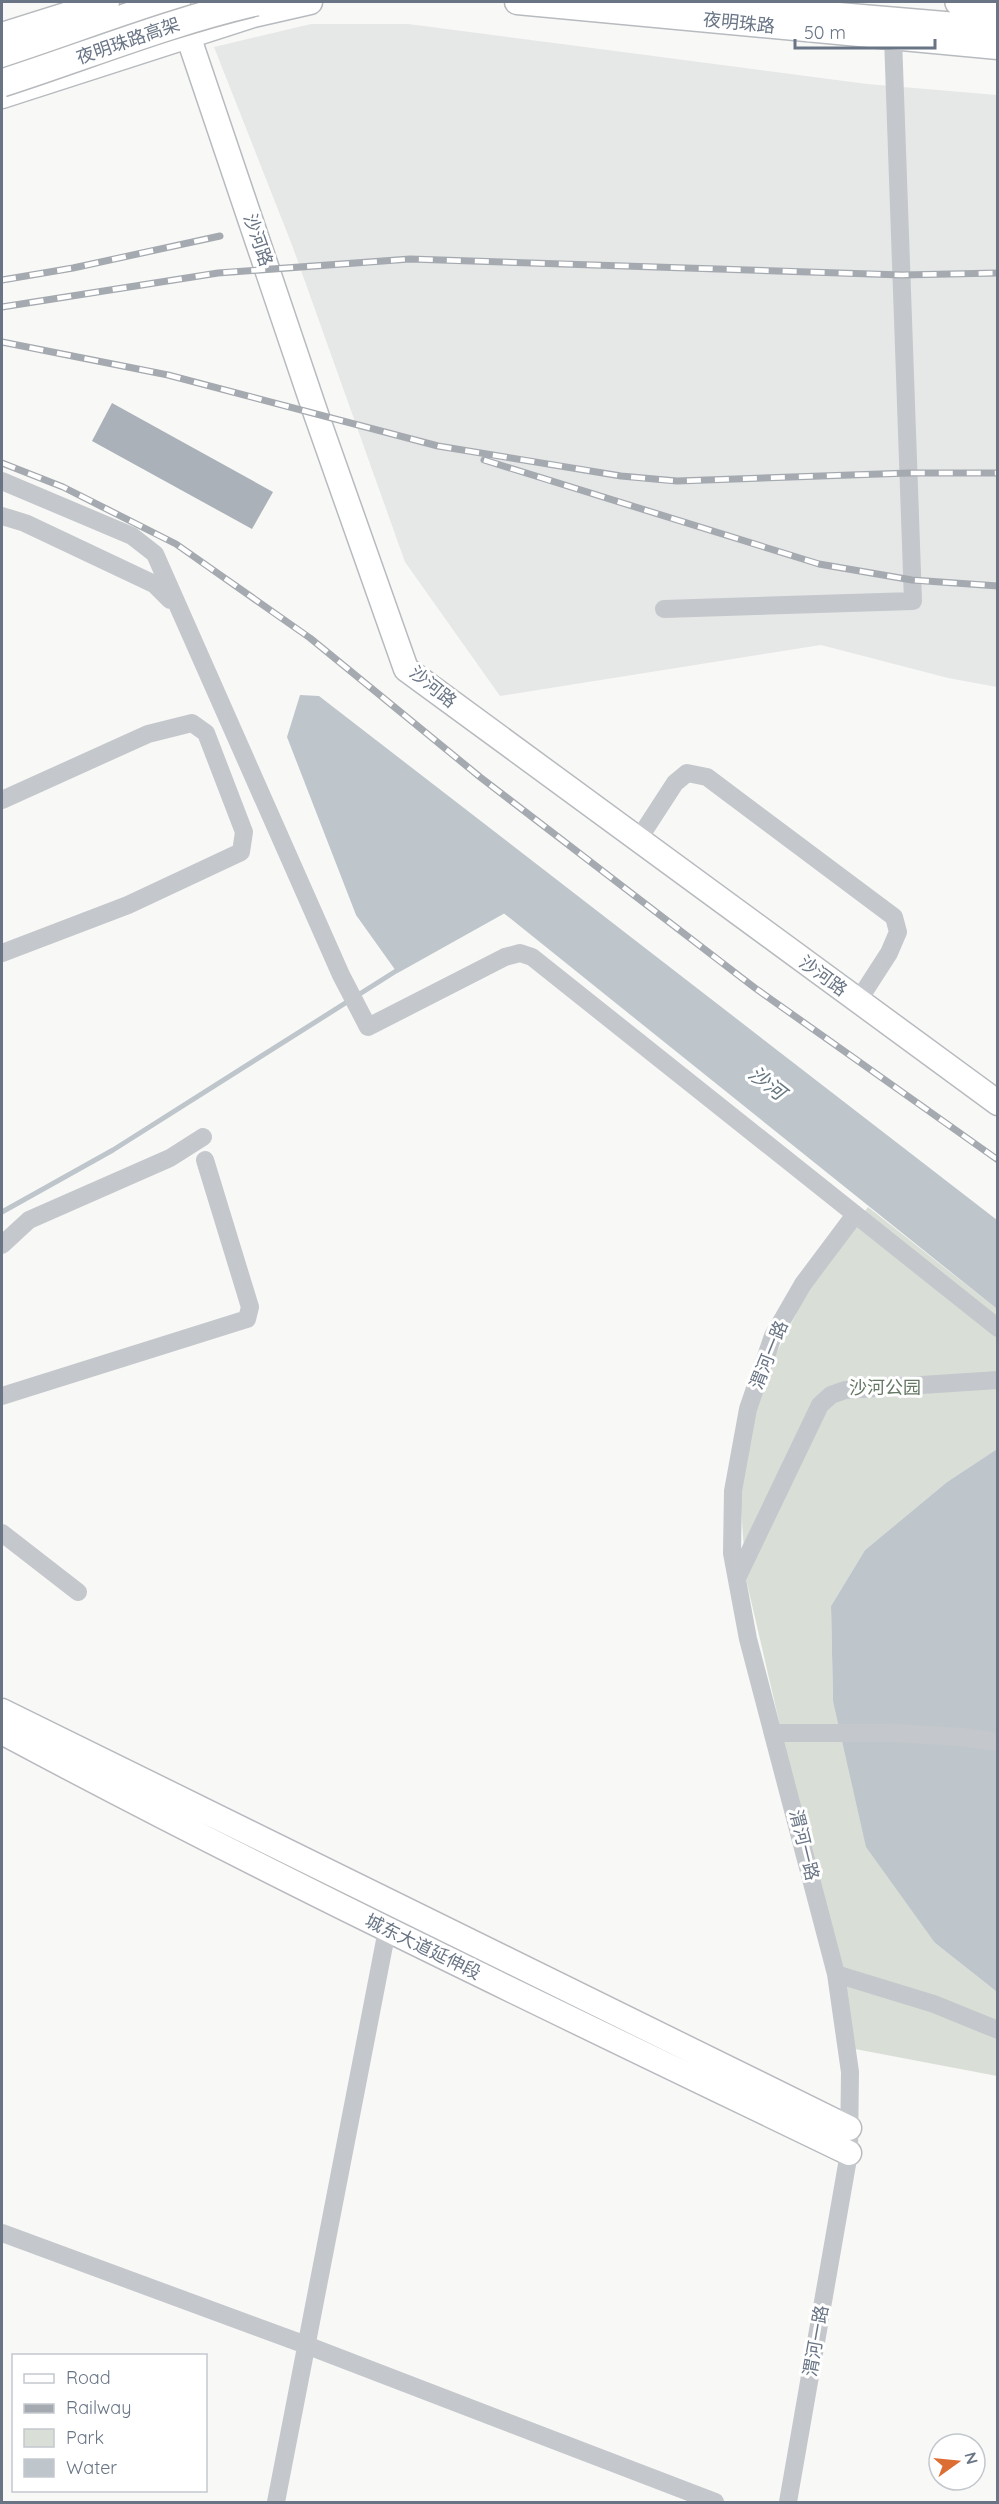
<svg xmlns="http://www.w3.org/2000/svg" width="999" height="2504" viewBox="0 0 999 2504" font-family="Quicksand,'Noto Sans SC',sans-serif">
<rect width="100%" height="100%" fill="#f8f8f6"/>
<path fill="#e6e7e7" d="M311,24H408L867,84L997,95V687L948,678L821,645L500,696L405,562L292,245L214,47Z"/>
<path fill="#d9dfd7" d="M868,1207L997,1309V1449L947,1482L865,1550L831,1606L833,1701L935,1943L997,1992V2076L855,2049L746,1579L740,1493L754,1417L773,1360L808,1290Z"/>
<path fill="#bec6cc" d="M300,695L319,696L997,1220V1309L501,911L396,971L356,915L287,737Z
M997,1449V1992L935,1943L866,1847L833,1701L831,1606L865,1550L947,1482Z"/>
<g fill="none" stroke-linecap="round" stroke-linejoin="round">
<path stroke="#bec6cc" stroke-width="5" d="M2,1212L113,1150L396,971L507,909"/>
</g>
<path fill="#abb1b8" d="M112,403L273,492L252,529L92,441Z"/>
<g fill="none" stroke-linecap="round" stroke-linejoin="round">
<g stroke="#b7bbbf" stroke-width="27">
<path id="major" d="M517,2L998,47
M177,3L316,414L406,669L998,1103
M2,35L107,2
M2,96L253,15L310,2
M2,1711L849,2128
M2,1732C280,1881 565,2016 849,2153"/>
</g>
<g stroke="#b7babd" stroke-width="30">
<path id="highway" d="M668,2L998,30
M959,2L998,5
M2,61L170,2"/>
</g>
<path stroke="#c4c7cb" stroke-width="18" d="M2,481L132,536L155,554L341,975L368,1027L505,957L520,953L532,957L998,1328
M2,516L25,523L154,584L170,600
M664,609L913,601L893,38
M2,800L148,734L192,723L206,733L244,832L241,852L128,905L2,953
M638,840L675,783L687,773L707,777L894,917L898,932L889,953L858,1001
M2,1245L29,1220L170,1158L203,1137
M2,1396L247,1319L250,1307L205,1160
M2,1533L78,1592
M737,1578L820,1405L831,1395L845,1390L998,1380
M775,1733H894L962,1737L998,1742
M836,1974L934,2004L998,2030
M2,2233L306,2345L715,2502
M276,2502L387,1930
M788,2502L849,2153L850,2072L836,1974L748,1639L732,1553L733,1491L748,1409L773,1336L803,1284L854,1216"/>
<use href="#major" stroke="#fff" stroke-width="24"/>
<use href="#highway" stroke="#fff" stroke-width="27"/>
<g stroke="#a5aab0" stroke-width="7">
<path id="rail" d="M2,280L73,268L220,236
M2,307L218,273L410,259L902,275L998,273
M2,342L168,375L438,446L621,476L677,481L909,473H998
M484,460L819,564L912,580L998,586
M2,463L63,487L176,544L310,638L480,777L755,988L998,1160"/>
</g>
<use href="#rail" stroke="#fff" stroke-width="4.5" stroke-dasharray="14" stroke-linecap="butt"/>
<g stroke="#b7babd" stroke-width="30" stroke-linecap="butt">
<path id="highway-bridge" d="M2,83C86,56 169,22 256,2"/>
</g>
<use href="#highway-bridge" stroke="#fff" stroke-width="27"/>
</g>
<g text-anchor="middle" stroke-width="6" stroke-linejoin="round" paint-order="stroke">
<g font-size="18" fill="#697585" stroke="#fff">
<text transform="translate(739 23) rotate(6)" y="6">夜明珠路</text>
<text transform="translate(128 41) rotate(-19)" y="6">夜明珠路高架</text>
<text transform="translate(258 240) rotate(71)" y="6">沙河路</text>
<text transform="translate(433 687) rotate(39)" y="6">沙河路</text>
<text transform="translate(823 976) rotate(36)" y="6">沙河路</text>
<text transform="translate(769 1355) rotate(-68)" y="6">渭河一路</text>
<text transform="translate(804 1845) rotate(76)" y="6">渭河一路</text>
<text transform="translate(423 1947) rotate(26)" y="6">城东大道延伸段</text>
<text transform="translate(816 2341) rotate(-80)" y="6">渭河一路</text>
</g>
<g font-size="18" fill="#657863" stroke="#fff">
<text x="885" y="1394">沙河公园</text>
</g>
<g font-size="20" font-style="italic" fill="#647681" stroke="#fff">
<text transform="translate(767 1083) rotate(38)" y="7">沙河</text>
</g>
</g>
<rect width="999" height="2504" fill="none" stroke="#697585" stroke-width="6"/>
<rect x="12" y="2354" width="195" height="138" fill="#ffffff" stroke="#c3c8ce" stroke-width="1.5"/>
<rect x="24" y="2374" width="30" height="9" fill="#ffffff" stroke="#c3c8ce" stroke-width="1.5"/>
<text x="66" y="2384" font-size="18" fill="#697585">Road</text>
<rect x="24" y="2404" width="30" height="9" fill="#a5aab0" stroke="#c3c8ce" stroke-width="1.5"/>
<text x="66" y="2414" font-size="18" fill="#697585">Railway</text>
<rect x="24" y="2429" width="30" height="18" fill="#d9dfd7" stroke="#c3c8ce" stroke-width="1.5"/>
<text x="66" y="2444" font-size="18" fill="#697585">Park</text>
<rect x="24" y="2459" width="30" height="18" fill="#bec6cc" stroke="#c3c8ce" stroke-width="1.5"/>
<text x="66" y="2474" font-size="18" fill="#697585">Water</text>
<g transform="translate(957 2462) rotate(75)"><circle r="28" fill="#ffffff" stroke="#c3c8ce" stroke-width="1.5"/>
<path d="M0-4.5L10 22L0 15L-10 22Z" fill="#dc6e33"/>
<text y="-9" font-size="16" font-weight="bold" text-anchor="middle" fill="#697585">N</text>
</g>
<path d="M795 39v9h140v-9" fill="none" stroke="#697585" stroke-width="3"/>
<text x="804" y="39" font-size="18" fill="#697585" stroke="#ffffff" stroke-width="4.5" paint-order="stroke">50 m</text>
</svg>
